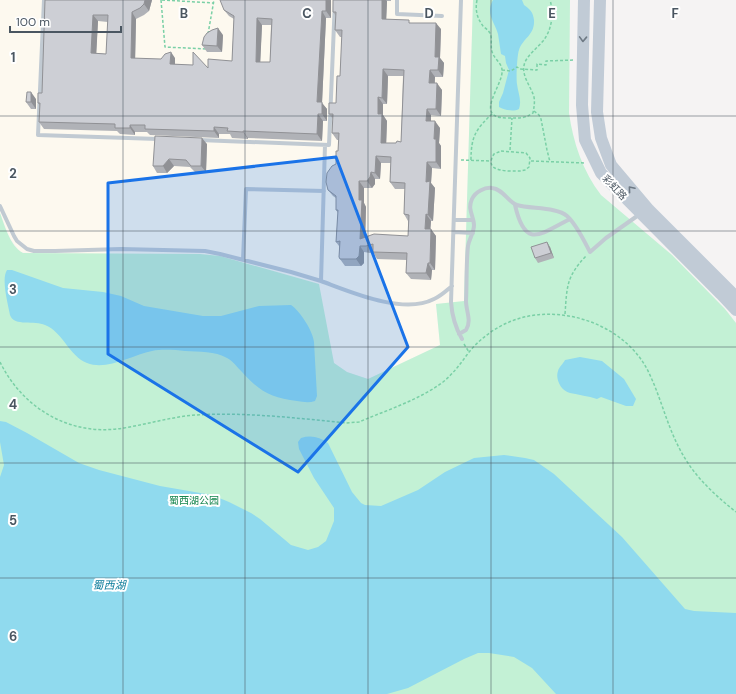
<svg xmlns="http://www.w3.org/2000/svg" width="736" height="694" viewBox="0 0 736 694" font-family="'DM Sans','Noto Sans SC',sans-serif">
<rect width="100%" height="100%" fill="#f5f3f3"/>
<path fill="#fdf9ef" d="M0,0H473L464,302L436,304L440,345L368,379L347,372L334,363L318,284L20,252L10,238L0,213Z"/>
<path fill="#c3f1d5" d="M473,0H570L569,113C573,142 583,172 601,195L672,255L725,309L736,323V694H0V213C5,226 10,246 23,253L200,254L220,256L319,284L334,363L347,372L368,379L440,345L436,304L464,301Z"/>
<path fill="#90daee" d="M493,0H522L524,5C530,9 533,12 534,20C535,35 523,38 519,50C517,55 516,79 517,84C518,93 522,100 519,109C513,112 505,110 499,107V102L503,93L509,70L506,63L505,56L501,54C500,47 499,41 498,34C495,22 485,14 493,0Z
M7,270H12L63,288L103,292L121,296L144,306L203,316H221L259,306L291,305C300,311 313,331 314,342L317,396L315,401C309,403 303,402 297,401C271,398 259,391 242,372C237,367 233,361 227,358C215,351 199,352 185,351C175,350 162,349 152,351C132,355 107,371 87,363C69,356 63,332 45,325C35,320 14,327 10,315C8,304 1,279 7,270Z
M580,357L602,361L624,379L636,399L633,406H626L601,397L597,399C588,396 579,395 570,393C561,391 555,379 558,371C559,367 563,364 565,360Z
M0,421L6,422L27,433L79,463L99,470L160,486L212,495L229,502L251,513L260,519L291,545L308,550L318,547L326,541L334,521V508L314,478L299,449L298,442L301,438C311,435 320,437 328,443L352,492L361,503L365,505L381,506L418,490L445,472L474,458L504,455L525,458L534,460L554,474L622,537L685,609L694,611L736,613V694H556L532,668L514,657L489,653H478L464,659L408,688L387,694H0V477L4,465L0,442Z"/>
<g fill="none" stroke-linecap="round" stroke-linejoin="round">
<path stroke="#7ad0a6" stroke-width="1.5" stroke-dasharray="3 2" stroke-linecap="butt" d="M161,0L165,47L206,49
M162,0L214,3
M477,0C475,10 477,18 483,26C486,29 490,31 491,36C492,42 490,48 493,54C495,59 502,64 502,70C504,85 472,118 507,118C518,118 524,119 533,113C534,107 535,103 534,97C531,86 520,75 525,62C529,54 537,48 543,41C552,30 554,13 550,0
M208,34L214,0
M502,70L511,71L517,67L520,69L537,70V64L546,65V61L574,60
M534,111L539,115L541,119L547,150L550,162
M510,150L512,118
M501,151L526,153L530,158L529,167L525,170L521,171C510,171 482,173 494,154Z
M461,160L491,161
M471,160C471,136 476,129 493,113
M531,161L586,163
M565,314C567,287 566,277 586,256
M464,344L469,352
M0,362C23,409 71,437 124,428C148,424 171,417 195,415C245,412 296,418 346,423L359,422C387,410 419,400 443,382C454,373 461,363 469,352C479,340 493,329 507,323C555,301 622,322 647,369C661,396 667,428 683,455C696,478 716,496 736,512"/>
<path stroke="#c1cad2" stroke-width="4" d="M44,0L38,135L158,139
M397,0V14L442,16
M461,0L451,302C452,316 455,327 462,339
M199,140L329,145L335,0
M325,145L321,281C351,292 403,315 434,299C441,296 446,291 452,286
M515,205C525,249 539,235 570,219
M0,206L14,236L17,241L27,249L34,251H55L121,249L205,251L220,254L291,272L321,281
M454,220H473
M454,232L473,233
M243,260L246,189L324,191
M459,334L466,330C472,321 466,311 466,301C467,283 466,264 468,246C469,239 474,233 474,225C474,216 467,210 472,199C475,192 485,187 492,188C503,189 508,202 517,205C530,209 557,207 567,216C577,225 584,241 590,252L606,238L640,214"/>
<path stroke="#c1cbd6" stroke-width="12" d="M584,0L582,105L585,140L601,173L721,294L736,310
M600,0L597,112L601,138L611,165L649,210L736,297"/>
</g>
<path fill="#b0b2b7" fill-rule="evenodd" d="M45,0H152L149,11L144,15L136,19L135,59H161L175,58V64L208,68L232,61L234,19L229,16L224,10L331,0V18H326L322,103L327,109V121H323L322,141L248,138V139L232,138L230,134H219V138L150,135L147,132H135V135L120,134L117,131L44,129L39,122L40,106L38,103L42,93ZM98,21L108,22L106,54L96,53ZM262,25H271L270,62H260Z
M333,0H391V1H387L386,19L411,23L441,29L440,58L444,63L443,77H435V83L442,90L441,116L431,115V121L440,128L439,143L441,146V169L432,168L431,183L435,188L433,221H431L430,229L436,236L435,270H432L431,280L411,279L406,273L407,260L377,259L373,252L370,253L364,252V263L361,266H345L340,259L339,246L336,242L338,213L336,210V198L333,196L328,190L336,164L338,151L339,140H337L332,133L333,119L329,114L336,103L340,76L342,37H340L335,30L336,16L333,12ZM388,76H403L401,142L396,143H386L387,121L383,115V104H387ZM381,163H391L390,182L395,189H405L404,214L408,221V236L365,237L366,207L364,203V188H372L375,184V179H380Z
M223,35L222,52H207L202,45Z
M36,99V109H31L26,102Z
M207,144L206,172L196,173L190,167L174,166L167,173H157L153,166Z
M550,247L554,258L538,263L535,258Z"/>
<path fill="#909195" d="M145,0H152L149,11L144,4Z
M326,0H331V18L326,11Z
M382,0H386L387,1L386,26L382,19Z
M322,11L326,18L322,103L327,109V121L322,114L317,102Z
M132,12L136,19L135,65L131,58Z
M93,15L98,21L96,60L91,53Z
M257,18L262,25L260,69L256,62Z
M436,23L441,29L440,58L444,63L443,77L438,70L435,57Z
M218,28L223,35L222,52L217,46Z
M171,52L175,58V71L170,64Z
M383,69L388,76L387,104L382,98Z
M430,70L435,77L434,90L429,83Z
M437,83L442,90L441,116L436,109Z
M31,92L36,99V109L31,102Z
M378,97L383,104V115L387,121L386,150L381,143L378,114Z
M427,109L431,115V128L426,121Z
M318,114L323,121L322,141L317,134Z
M435,121L440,128L439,143L441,146V169L436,162L434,139Z
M130,125L135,132V135L130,128Z
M214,127L219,134V138L214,131Z
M243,131L248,138V139L243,132Z
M202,138L207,144L206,172L201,166Z
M376,156L381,163L380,179L375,173Z
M169,159L174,166L167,173L163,166Z
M427,162L432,168L431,183L435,188L433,221L428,215L426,182Z
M371,172L375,179V184L372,188L367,181Z
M359,181L364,188V203L366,207L365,246L360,239L359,200Z
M426,214L431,221L430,236L425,229Z
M431,229L436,236L435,270L430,263Z
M547,242L550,247L554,258L551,253Z
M360,246L364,252V263L361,266L356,259Z
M428,263L432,270L431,280L426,273Z"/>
<path fill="#cdcfd5" stroke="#909195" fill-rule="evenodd" d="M45,0H145L144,4L140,8L132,12L131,58L161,59L165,54L171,52L170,64L193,65V52L208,68V59L232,61L234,16L224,10L220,0H326V11H322L317,102H322V114H318L317,134L243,131V132L227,131L228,128L214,127V131L145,129V125H130V128H115V124L39,122L40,103H38V93H42ZM93,15H108L106,54L91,53ZM257,18L272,19L270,62H256Z
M333,0H382V19L409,20V23H436L435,57H439L438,70H430L429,83H437L436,109H427L426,121H435L434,139H436V162H427L426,182L430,181L428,215L426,214L425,229H431L430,263H428L426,273H406L407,253L373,252V244L366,246H360L359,256L356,259H340L339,257L340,241L336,242L338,210H336V196L328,190L326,182L327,173L332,166L336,164V151H338L339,133H332L333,114H329V103H336L337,76H340L342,30H335L336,12H333ZM383,69L404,70L401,142L397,141L396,143H381L382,114H378V97L382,98ZM376,156L391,157L390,182L405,183L404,214L409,215L408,236L374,234L360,239L362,200H359V181H367L370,177L371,172L375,173Z
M218,28L217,46L202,45L204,37L207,33L212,30Z
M27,92H31V102H26Z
M155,136L202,138L201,166H191L186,160L169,159L163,166H153Z
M547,242L551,253L535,258L531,247Z"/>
<defs><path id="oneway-chevron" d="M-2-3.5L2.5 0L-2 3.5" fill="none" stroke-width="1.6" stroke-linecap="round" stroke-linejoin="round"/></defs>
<g stroke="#6e7984">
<use href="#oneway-chevron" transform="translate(583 39) rotate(92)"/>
<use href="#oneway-chevron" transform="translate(631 189) rotate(-130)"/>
</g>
<path fill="#1a73e8" fill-opacity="0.2" stroke="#1a73e8" stroke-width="3" stroke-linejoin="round" d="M336,157L408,347L298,472L108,354V183Z"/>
<path fill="none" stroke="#4a5661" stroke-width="1" stroke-opacity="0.55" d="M123,0V694M245,0V694M368,0V694M491,0V694M613,0V694M0,116H736M0,231H736M0,347H736M0,463H736M0,578H736"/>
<g text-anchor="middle" stroke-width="4" stroke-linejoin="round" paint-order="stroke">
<g font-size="10" fill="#4a5661" stroke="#fff">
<text transform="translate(615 187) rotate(46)" y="4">彩虹路</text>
</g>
<g font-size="10" fill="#17864f" stroke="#fff">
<text x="194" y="504">蜀西湖公园</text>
</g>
<g font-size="11" font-style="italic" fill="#0c7c9b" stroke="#fff">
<text x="109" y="589">蜀西湖</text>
</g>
</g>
<g font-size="13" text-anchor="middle" font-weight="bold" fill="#4a5661" stroke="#fff" stroke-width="4" stroke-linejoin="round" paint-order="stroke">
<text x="184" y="18">B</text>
<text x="307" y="18">C</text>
<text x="429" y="18">D</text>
<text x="552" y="18">E</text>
<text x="675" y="18">F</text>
<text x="13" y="62">1</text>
<text x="13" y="178">2</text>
<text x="13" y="294">3</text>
<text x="13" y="409">4</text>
<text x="13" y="525">5</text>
<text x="13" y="641">6</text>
</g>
<path d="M10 26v6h111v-6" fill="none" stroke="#4a5661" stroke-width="2"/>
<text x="16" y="26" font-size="12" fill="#4a5661" stroke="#ffffff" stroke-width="3" paint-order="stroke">100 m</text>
</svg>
